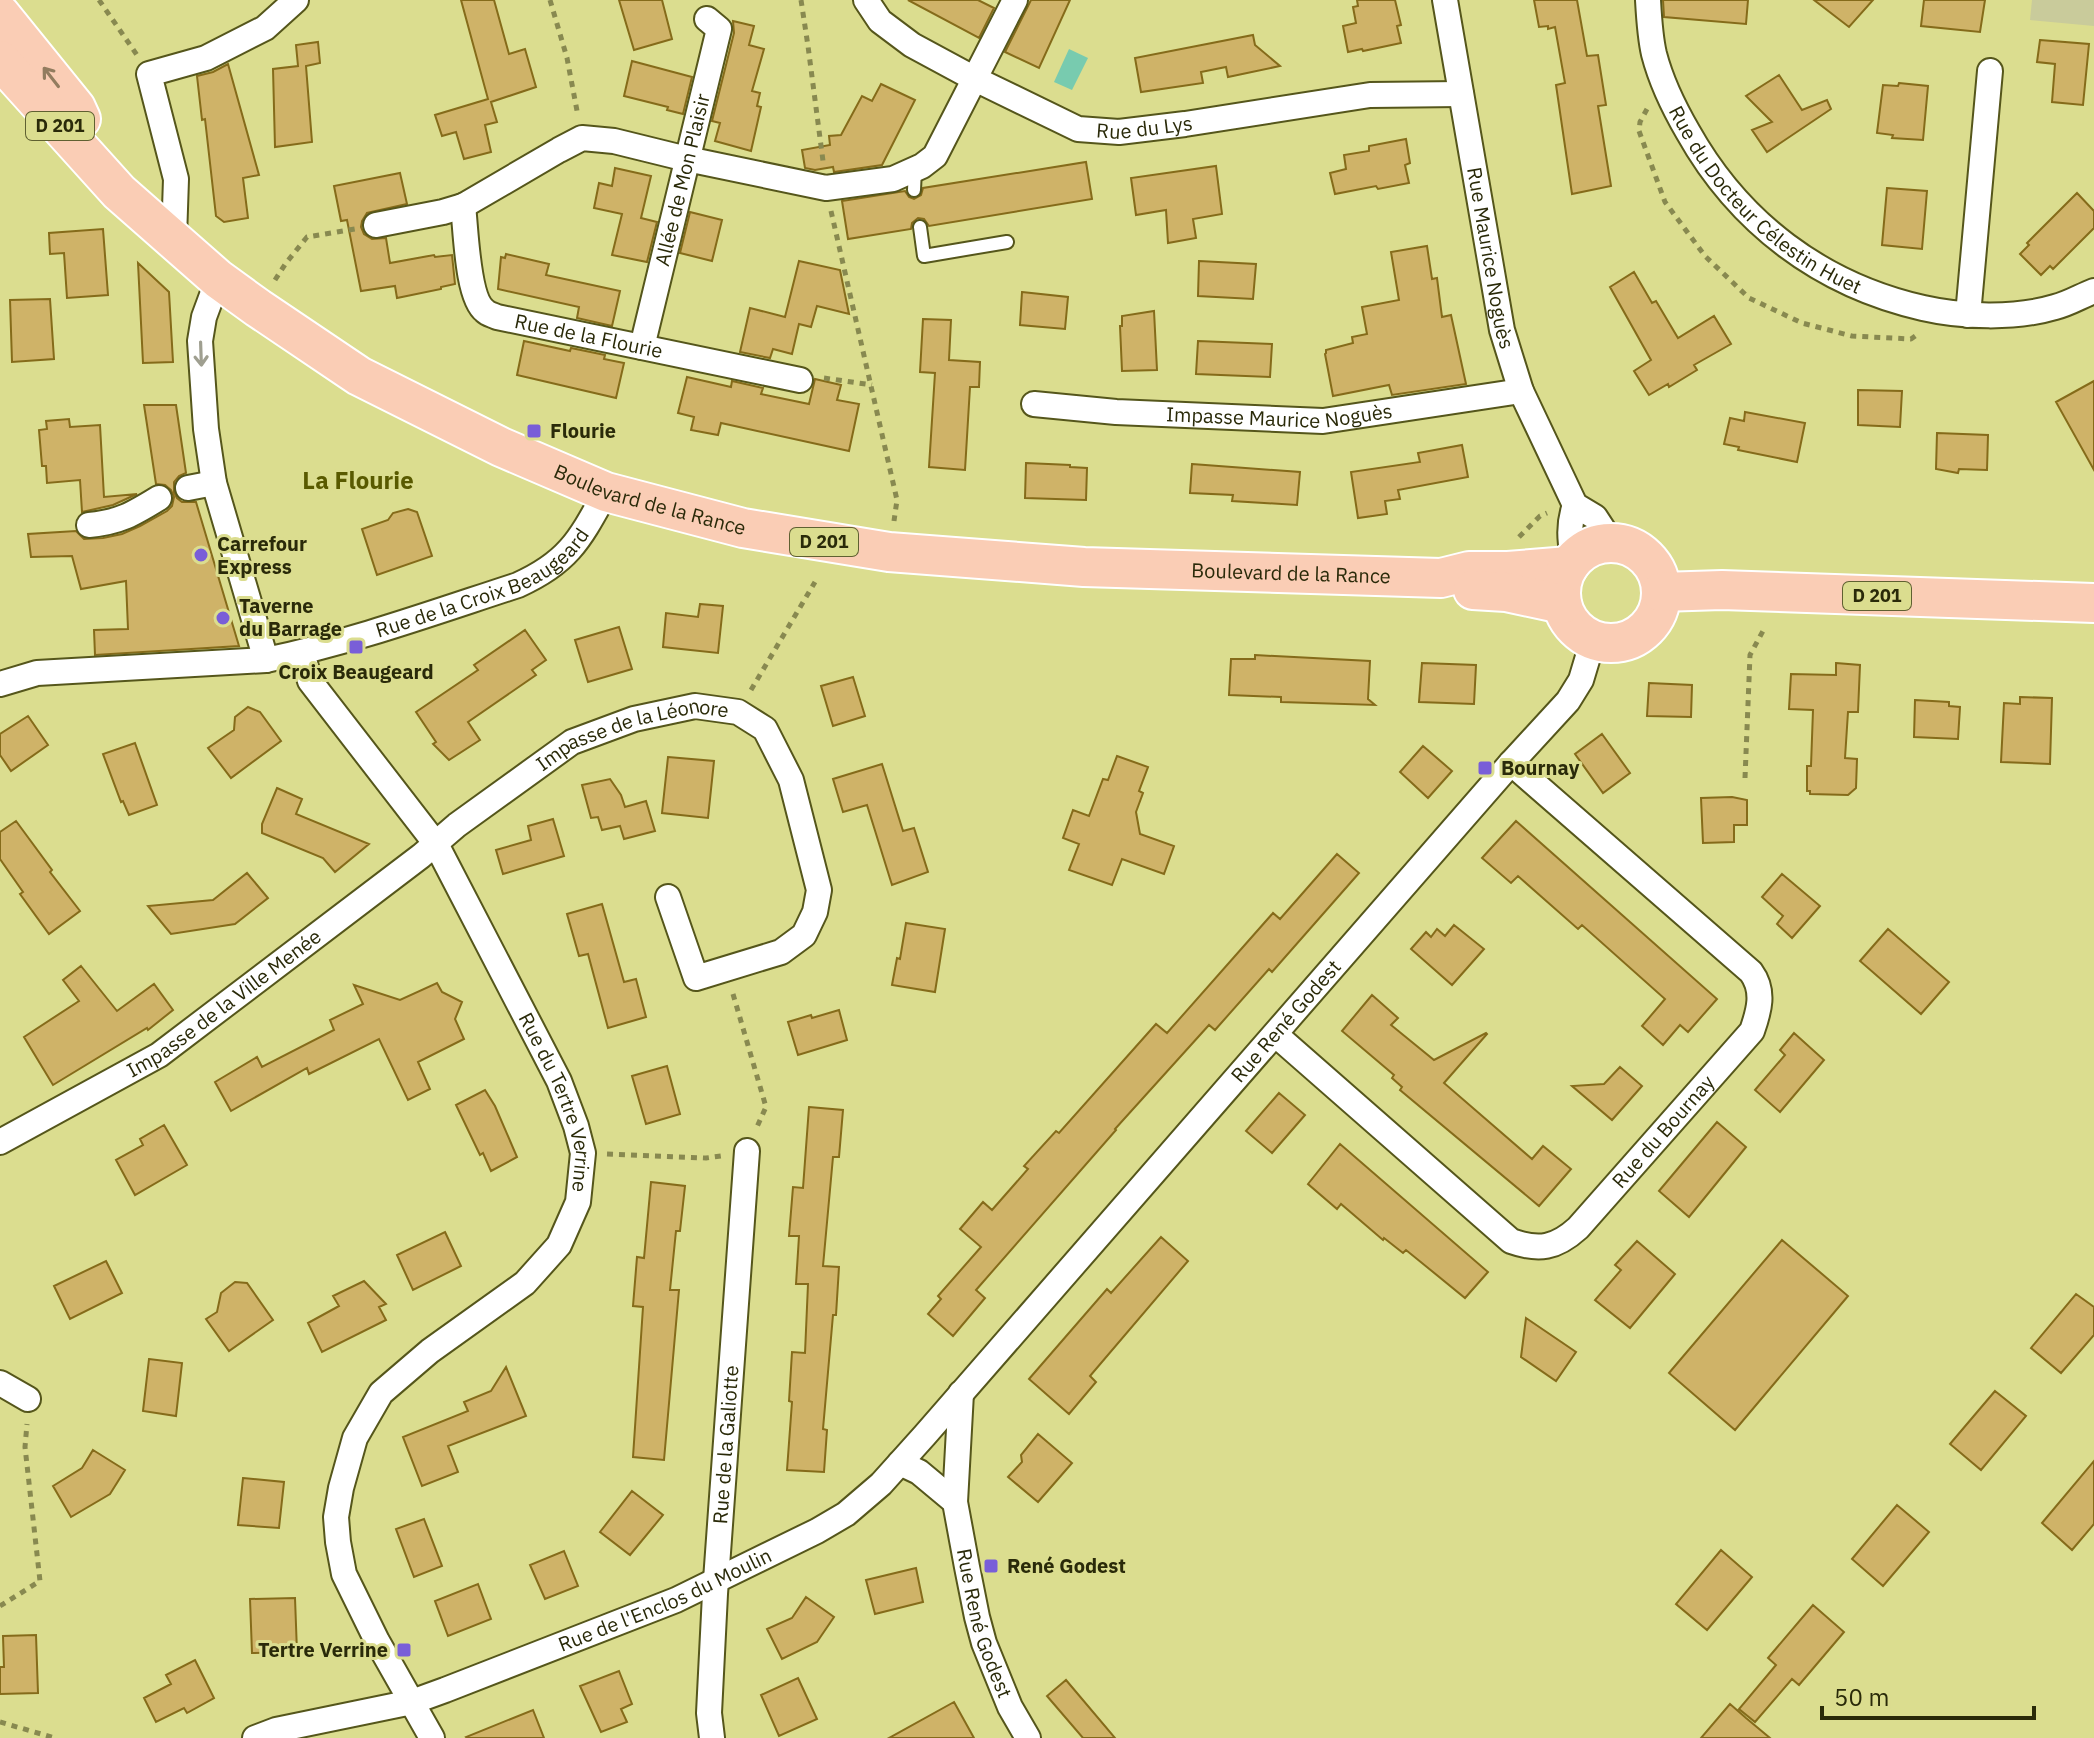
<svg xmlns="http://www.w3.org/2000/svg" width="2094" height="1738" viewBox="0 0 2094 1738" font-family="'IBM Plex Sans',sans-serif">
<rect width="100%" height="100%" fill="#dbdd8f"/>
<path fill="#c9cb9b" d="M2032,0H2094V26L2030,20Z"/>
<path fill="#78cbaf" d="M1069,49L1088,58L1072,90L1054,82Z"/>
<path fill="#cfb368" stroke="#856b1a" stroke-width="2" d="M461,0H494L509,54L525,49L536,87L491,102L497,122L485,125L491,152L464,159L456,132L442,136L435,115L488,99Z
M619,0H662L672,39L634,50Z
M908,0H978L994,8L979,38Z
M1031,0H1070L1039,68L1005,52Z
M1357,0H1395L1401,25L1397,26L1401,43L1363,51L1362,49L1348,52L1343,26L1356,23L1353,7L1358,6Z
M1534,0H1577L1587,56L1598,55L1606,105L1598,106L1611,186L1572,194L1556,85L1565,83L1555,27L1548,29V26L1539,27Z
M1663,0H1748L1746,24L1664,17Z
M1814,0H1873L1849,27Z
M1924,0H1985L1980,32L1921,26Z
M733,21L754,26L749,45L764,49L752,91L760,93L757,106L761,107L751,151L715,141L720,123L712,121L734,33Z
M1253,35L1255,45L1280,66L1228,77L1226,67L1201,72L1203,83L1141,92L1135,58Z
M2040,40L2089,44L2083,105L2052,102L2055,64L2037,62Z
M318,42L320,63L306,66L312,142L275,147L273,69L298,66L296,45Z
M632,61L692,77L683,114L667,110L668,107L624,96Z
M228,64L259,175L243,178L248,218L224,222L216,216L205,119L202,120L197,76L213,72Z
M1779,75L1802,110L1827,100L1831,109L1767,152L1752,130L1772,122L1746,96Z
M1899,83L1928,86L1923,140L1892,138L1893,135L1877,133L1883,85L1898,86Z
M881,84L915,100L882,165L834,172L833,167L815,170L805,168L802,150L830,145L829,136L841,135L862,96L872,101Z
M1406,139L1410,163L1405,165L1409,183L1378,189L1376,186L1335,194L1330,173L1346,169L1344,155L1369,151V146Z
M1086,162L1092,199L929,226L924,219L918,218L912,223L911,229L848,239L842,201L905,191L909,197L914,199L921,195L923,188Z
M1216,166L1222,214L1193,219L1196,238L1168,243L1166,210L1136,215L1131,178Z
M615,168L651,176L641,218L657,222L647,262L612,255L622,214L594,208L599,183L612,186Z
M400,173L407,204L367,213L362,221L361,227L364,234L372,239L386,238L390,263L434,255L435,257L452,255L455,284L441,287V289L397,298L395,286L361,291L347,220L341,221L334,186Z
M1887,188L1927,191L1922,249L1882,245Z
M2077,193L2094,211V228L2053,269L2050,266L2041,275L2020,254L2029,245L2027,243Z
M690,212L722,220L712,261L680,253Z
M103,229L108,295L67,298L64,253L50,254L49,233Z
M1427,246L1432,279L1437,278L1442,317L1451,315L1466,384L1392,395L1389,385L1333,396L1325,354L1326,353V350L1353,343L1352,337L1367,334L1362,307L1399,300L1391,252Z
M506,254L549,264L546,275L620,291L612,326L577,318L579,307L498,289L501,257L505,258Z
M799,261L840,270L849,314L817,306L811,327L799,324L792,354L773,349L770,358L740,352L750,308L785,317Z
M1199,261L1256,264L1253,299L1198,296Z
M138,263L169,292L173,362L143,363Z
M1634,272L1652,303L1656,301L1678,338L1714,316L1731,344L1694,365L1697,370L1669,387L1668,384L1649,395L1634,371L1651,360L1610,287Z
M1022,292L1068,297L1065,329L1020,325Z
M50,299L54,359L12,362L10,300Z
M1154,311L1157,370L1122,371L1120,326H1122V316Z
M923,319L951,320L949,360L980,362L979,387H970L965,470L929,467L935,373L920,372Z
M524,341L570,351L571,348L605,355L604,359L624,363L616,398L517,375Z
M1198,341L1272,344L1270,377L1196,374Z
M687,377L731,387L732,381L763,388L761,394L809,404L815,379L841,385L837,400L859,404L849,451L721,423L718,435L691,430L694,417L678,413Z
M2094,381V470L2056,402Z
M1858,390L1902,391L1900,427L1858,425Z
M144,405H176L186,473L179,476L174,482V492L177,498L182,502H196L239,646L95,655L94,630L128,629L126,581L81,589L72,556L31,557L28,534L76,531L84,539L103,538L122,534L140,526L167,511L172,506L174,497L171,490L165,485L156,484Z
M1745,412L1805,423L1797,462L1738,450L1739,447L1724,444L1730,418L1744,421Z
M69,419L70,427L100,425L104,497L137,494L113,505L82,512L80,480L47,483L46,466H42L39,430L47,429L46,421Z
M1937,433L1988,435L1987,470L1959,469L1958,473L1936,469Z
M1462,445L1468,477L1398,490L1400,499L1385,501L1387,514L1358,518L1351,472L1420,462L1418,453Z
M1026,463L1070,465V467L1087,468L1086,500L1025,498Z
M1192,464L1300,472L1297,505L1232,501L1233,495L1190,493Z
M408,509L417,512L432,556L377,575L362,529L388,520L393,513Z
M700,604L723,606L718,653L663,647L666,613L698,617Z
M619,627L632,669L588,682L575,640Z
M525,630L546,660L532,670L536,675L468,722L480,740L449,760L433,744L436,742L416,712L478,670L474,665Z
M1255,655L1370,661L1368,699L1375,705L1281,702V697L1229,695L1231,659H1255Z
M1422,663L1476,665L1474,704L1419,702Z
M1836,663L1860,665L1858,712H1848L1845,758L1857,759L1856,788L1848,795L1810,794V791H1807V766H1811L1813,710L1789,709L1791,674L1836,675Z
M853,677L865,716L833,726L821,686Z
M1649,683L1692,685L1691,717L1647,716Z
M2020,697L2052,698L2050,764L2001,762L2004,703L2020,704Z
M1915,700L1949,702V706L1960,707L1958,739L1914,737Z
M248,707L260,712L281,741L231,778L208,748L234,730L235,717Z
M28,716L48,745L11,771L0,755V734Z
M1602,734L1630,773L1603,793L1575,754Z
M135,743L157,805L129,815L123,801L121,802L103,754Z
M1423,746L1452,771L1428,798L1400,772Z
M1117,756L1148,767L1139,791L1143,793L1136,812L1140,834L1174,846L1164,874L1122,859L1112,885L1069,870L1079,844L1063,838L1073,810L1089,816L1103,779L1108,780Z
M668,757L714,761L708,818L662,813Z
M882,764L903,831L914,828L928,872L892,885L867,805L843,812L833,779Z
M610,779L621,795L625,807L646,801L655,831L624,839L620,826L602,830L598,817L591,818L582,785Z
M277,788L302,799L296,814L369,844L335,872L323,858L262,833V824Z
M1732,797L1747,800V825H1734V842L1703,843L1701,798Z
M553,819L564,856L503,874L496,850L531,840L528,826Z
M16,821L52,870L50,872L80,911L49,934L20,894L23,892L0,859V832Z
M1516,821L1717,999L1688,1032L1680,1025L1663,1045L1642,1026L1665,999L1582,925L1578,929L1518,876L1511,883L1482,858Z
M1337,854L1359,873L1272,972L1269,969L1215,1030L1209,1025L1115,1129L1116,1130L976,1290L985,1298L953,1336L928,1314L941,1299L938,1296L981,1247L960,1229L983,1202L992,1210L1028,1169L1024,1166L1056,1131L1059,1133L1156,1024L1167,1033L1273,913L1280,919Z
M247,873L268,898L235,924L171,934L148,906L213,900Z
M1782,874L1820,906L1792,938L1777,924L1783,916L1762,897Z
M602,904L624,982L636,979L646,1017L608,1028L588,954L579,956L567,914Z
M906,923L945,929L935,992L892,985L897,958L900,959Z
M1454,925L1484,949L1452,985L1411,949L1426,932L1431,937L1437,929L1445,936Z
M1888,929L1949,982L1921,1014L1860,961Z
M81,966L117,1011L154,984L173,1010L148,1030L147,1028L53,1085L24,1037L79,1001L63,980Z
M437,983L442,992L462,1002L455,1019L464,1039L418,1062L430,1089L408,1100L379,1039L309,1074L307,1068L231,1111L215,1082L257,1057L262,1067L334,1030L330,1020L363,1004L354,985L400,1000Z
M1372,995L1398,1018L1391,1025L1434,1060L1486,1033L1487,1034L1444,1083L1532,1159L1543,1146L1571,1169L1539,1206L1400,1090L1402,1087L1392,1078L1394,1075L1342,1031Z
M839,1010L847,1040L798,1055L788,1022L811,1015L812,1018Z
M1794,1033L1824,1060L1780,1112L1755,1090L1785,1055L1780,1050Z
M667,1066L680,1114L646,1124L632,1076Z
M1620,1067L1642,1086L1612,1120L1572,1086L1604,1084Z
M485,1090L495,1106L517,1157L491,1171L483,1153L480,1155L456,1105Z
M1279,1093L1305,1115L1272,1153L1246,1131Z
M809,1107L843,1110L839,1157H833L823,1266L839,1267L836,1315H833L823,1429L827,1430L824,1472L787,1470L792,1402L789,1401L792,1352L805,1353L808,1284H796L799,1236H789L793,1187L803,1188Z
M1717,1122L1746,1147L1689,1217L1659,1191Z
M164,1125L187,1165L135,1195L116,1160L143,1145L140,1139Z
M1340,1144L1488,1272L1465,1298L1406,1250L1403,1253L1384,1238L1383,1240L1341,1204L1337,1209L1308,1184Z
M651,1182L685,1186L680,1231H676L670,1290H679L664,1460L633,1457L643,1307L633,1306L637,1257L644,1258Z
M445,1232L461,1266L413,1290L397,1255Z
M1161,1237L1188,1261L1090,1376L1096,1382L1069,1414L1029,1379L1107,1289L1111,1293Z
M1782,1240L1848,1296L1735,1430L1669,1373Z
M1637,1241L1675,1274L1630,1328L1595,1300L1621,1270L1615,1265Z
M106,1261L122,1293L70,1319L54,1286Z
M364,1281L386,1304L379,1307L386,1320L322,1352L308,1323L339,1306L333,1296Z
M235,1282L247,1283L273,1320L229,1351L206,1319L217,1312L221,1293Z
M2076,1294L2094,1307V1335L2061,1373L2031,1348Z
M1526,1318L1576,1352L1556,1381L1521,1357Z
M149,1359L182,1363L176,1416L143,1411Z
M506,1367L526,1416L448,1446L458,1472L422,1486L403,1437L468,1411L464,1402L491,1391Z
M1995,1391L2026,1416L1981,1470L1950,1444Z
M1038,1434L1072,1463L1038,1502L1008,1477L1022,1462L1021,1455Z
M93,1450L125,1470L110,1494L71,1517L53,1486L82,1468Z
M2094,1461V1524L2072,1550L2042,1523Z
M243,1478L284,1482L279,1528L238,1525Z
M632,1491L663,1515L630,1555L600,1532Z
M1897,1505L1929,1532L1883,1586L1852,1559Z
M424,1519L442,1566L414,1577L396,1529Z
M1721,1550L1752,1577L1707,1630L1676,1604Z
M564,1551L578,1586L545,1599L530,1565Z
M916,1568L923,1602L875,1614L866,1580Z
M478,1584L491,1619L448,1636L435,1601Z
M806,1597L834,1617L817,1642L782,1659L767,1629L792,1618Z
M295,1598L297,1652L252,1653L250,1599Z
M1813,1605L1844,1632L1799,1685L1792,1679L1755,1722L1739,1709L1776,1665L1768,1658Z
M36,1635L38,1693L0,1694V1667H4L3,1636Z
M195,1660L214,1698L187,1713L184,1708L156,1722L144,1698L171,1684L166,1675Z
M619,1671L632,1704L621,1709L627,1722L601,1732L580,1686Z
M798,1678L817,1719L779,1736L761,1695Z
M1066,1680L1115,1738H1083L1047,1696Z
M954,1702L974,1738H889Z
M1730,1704L1746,1718L1770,1738H1701Z
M533,1710L544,1738H467L466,1737Z"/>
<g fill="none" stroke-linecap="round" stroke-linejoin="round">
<g stroke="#55561b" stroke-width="16">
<path id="lane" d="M914,190L915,169
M920,227L924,256L1007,242"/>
</g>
<g stroke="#55561b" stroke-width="28">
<g id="street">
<path id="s1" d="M866,0L880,21L912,45L975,79L1078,129L1119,132L1185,124L1370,95L1461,94"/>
<path id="s2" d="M1445,0L1502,330L1521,391L1575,505L1595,517L1612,543"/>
<path id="s3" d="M1648,0C1649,18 1650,37 1654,54C1661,81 1674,108 1688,132C1739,223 1821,285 1923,308C1962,317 2015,319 2055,307C2068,304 2081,296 2094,291"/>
<path id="s4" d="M463,206C466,229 467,298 485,311C488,314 493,315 497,317L800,380"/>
<path d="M376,225L443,212L463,206L559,150L582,138L614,141L687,159L826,188L893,179L922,166L935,156L1015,0"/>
<path d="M174,238L176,179L149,74L206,58L265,28L296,0"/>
<path d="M218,279L204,317L200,341L206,429L214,483L266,660"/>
<path d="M1968,315L1990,71"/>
<path id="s5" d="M642,347L719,29L707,19"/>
<path id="s6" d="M1034,404L1116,412L1323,421L1521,391"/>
<path d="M188,488L214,483"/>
<path d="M89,525C120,522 133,514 159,498"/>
<path d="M1573,560C1570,540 1568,525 1575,505"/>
<path id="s7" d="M302,653L310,681L436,844L559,1081L576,1126L583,1153L578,1202L559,1245L525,1283L430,1351L381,1393L355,1438L341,1488L336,1517L338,1542L344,1574L377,1641L432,1738"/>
<path id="s8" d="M0,684L37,673L266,660C352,642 435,612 518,585C569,562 580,539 606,492"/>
<path id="s9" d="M1276,1035L1511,1241C1539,1251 1556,1248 1578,1228L1752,1031C1759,1011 1765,991 1751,972L1511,763"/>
<path id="s10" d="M0,1142L159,1055L421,856L457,825L572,742L634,719L695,706L738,712L765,729L791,780L819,890L815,912L804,935L781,952L696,978L668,897"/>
<path d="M0,1383L28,1399"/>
<path id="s11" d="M961,1393L955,1502L967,1567L977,1617L984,1643L1010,1707L1028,1738"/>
<path d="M900,1463L919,1472L955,1502"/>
<path id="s12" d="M255,1738L276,1730L412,1702L445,1690L676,1600L817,1531L846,1514L881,1484L925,1435L1511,763L1568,701L1581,680L1593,640"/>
<path id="s13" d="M712,1738L709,1713L715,1594L747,1151"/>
</g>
</g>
<g stroke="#fff" stroke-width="42">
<g id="primary">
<path d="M0,14L76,108L81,119"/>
<path id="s14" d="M0,60L119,192L218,279L258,308L359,376L501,447L606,492L743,528L889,552L1084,567L1441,578L1469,571H1508L1569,566"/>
<circle cx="1611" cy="593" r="50"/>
<path d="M1473,590L1506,592L1562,604"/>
<path d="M1661,592L1722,590L2094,603"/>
</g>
</g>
<path stroke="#888950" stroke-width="5" stroke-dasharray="6 6" stroke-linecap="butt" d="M99,0L137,55
M550,0L567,58L578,116
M801,0L808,46L823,161
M1647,109L1640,122L1639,131L1665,202L1705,256L1749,298L1802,323L1852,336L1911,339L1918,334
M831,211L897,500L894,521
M275,280L286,263L307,237L355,229
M824,378L872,385
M1519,537L1540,516L1547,513
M751,690L815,582
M1745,778L1750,655L1764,629
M733,994L766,1107L756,1129
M607,1154L706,1158L721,1156
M0,1606L40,1581L25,1447L27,1424
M0,1722L55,1738"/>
<use href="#lane" stroke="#fff" stroke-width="12"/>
<use href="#street" stroke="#fff" stroke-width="24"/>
<use href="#primary" stroke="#facdb5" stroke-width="38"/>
</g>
<defs><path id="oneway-shaft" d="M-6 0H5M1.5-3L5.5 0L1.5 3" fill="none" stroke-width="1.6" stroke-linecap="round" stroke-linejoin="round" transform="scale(2)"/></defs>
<use stroke="#927c5f" href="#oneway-shaft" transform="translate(51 77) rotate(-128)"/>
<use stroke="#9f9f90" href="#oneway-shaft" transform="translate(201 354) rotate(88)"/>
<g fill="#795ed8" stroke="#dbdd8f" stroke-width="3">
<rect x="526" y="423" width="16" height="16" rx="4"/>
<circle cx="201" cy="555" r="8"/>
<circle cx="223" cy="618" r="8"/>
<rect x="348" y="639" width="16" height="16" rx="4"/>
<rect x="1477" y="760" width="16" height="16" rx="4"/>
<rect x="983" y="1558" width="16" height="16" rx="4"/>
<rect x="396" y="1642" width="16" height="16" rx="4"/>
</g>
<g text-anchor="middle" stroke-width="6" stroke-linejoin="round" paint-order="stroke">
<g fill="#dbdd8f" stroke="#5f6031" stroke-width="2">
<rect x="26" y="112" width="68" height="28" rx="6"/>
<rect x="790" y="528" width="68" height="28" rx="6"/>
<rect x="1843" y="582" width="68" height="28" rx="6"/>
</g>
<g font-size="18" font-weight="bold" fill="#2a2a09">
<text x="60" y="132">D 201</text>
<text x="824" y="548">D 201</text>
<text x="1877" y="602">D 201</text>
</g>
<g font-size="20" fill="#2a2a09" stroke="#dbdd8f">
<text dy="7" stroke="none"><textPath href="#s1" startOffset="318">Rue du Lys</textPath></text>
<text dy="7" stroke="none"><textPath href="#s5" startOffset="172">Allée de Mon Plaisir</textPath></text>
<text dy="7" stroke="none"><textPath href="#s3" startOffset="244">Rue du Docteur Célestin Huet</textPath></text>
<text dy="7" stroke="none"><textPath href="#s2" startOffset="262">Rue Maurice Noguès</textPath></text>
<text dy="7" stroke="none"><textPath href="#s4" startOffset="216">Rue de la Flourie</textPath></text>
<text dy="7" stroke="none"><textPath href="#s6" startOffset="246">Impasse Maurice Noguès</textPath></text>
<text dy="7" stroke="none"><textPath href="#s14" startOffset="798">Boulevard de la Rance</textPath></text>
<text dy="7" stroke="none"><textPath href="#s14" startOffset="1446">Boulevard de la Rance</textPath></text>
<text dy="7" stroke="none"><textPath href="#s8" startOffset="500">Rue de la Croix Beaugeard</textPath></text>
<text dy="7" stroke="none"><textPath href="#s10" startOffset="760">Impasse de la Léonore</textPath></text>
<text dy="7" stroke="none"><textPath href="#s10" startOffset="264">Impasse de la Ville Menée</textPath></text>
<text dy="7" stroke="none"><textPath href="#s12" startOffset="1296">Rue René Godest</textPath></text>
<text dy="7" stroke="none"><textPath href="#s7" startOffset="522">Rue du Tertre Verrine</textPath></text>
<text dy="7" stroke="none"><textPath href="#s9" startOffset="514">Rue du Bournay</textPath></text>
<text dy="7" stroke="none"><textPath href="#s13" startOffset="294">Rue de la Galiotte</textPath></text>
<text dy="7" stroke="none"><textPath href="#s12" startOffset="434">Rue de l'Enclos du Moulin</textPath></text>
<text dy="7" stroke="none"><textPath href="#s11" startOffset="234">Rue René Godest</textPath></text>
</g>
<g font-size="20" font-weight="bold" fill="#2a2a09" stroke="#dbdd8f" text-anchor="start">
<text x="550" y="438">Flourie</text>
<text x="217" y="551">Carrefour<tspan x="217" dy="23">Express</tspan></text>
<text x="239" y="613">Taverne<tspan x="239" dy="23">du Barrage</tspan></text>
<text x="356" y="679" text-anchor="middle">Croix Beaugeard</text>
<text x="1501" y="775">Bournay</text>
<text x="1007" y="1573">René Godest</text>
<text x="388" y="1657" text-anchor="end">Tertre Verrine</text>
</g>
<g font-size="24" font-weight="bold" fill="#595a00" stroke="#dbdd8f">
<text x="358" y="489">La Flourie</text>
</g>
</g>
<path d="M1822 1706v12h212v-12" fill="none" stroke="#2a2a09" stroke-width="4"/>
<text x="1834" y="1706" font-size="24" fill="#2a2a09" stroke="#dbdd8f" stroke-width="6" paint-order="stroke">50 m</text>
</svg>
